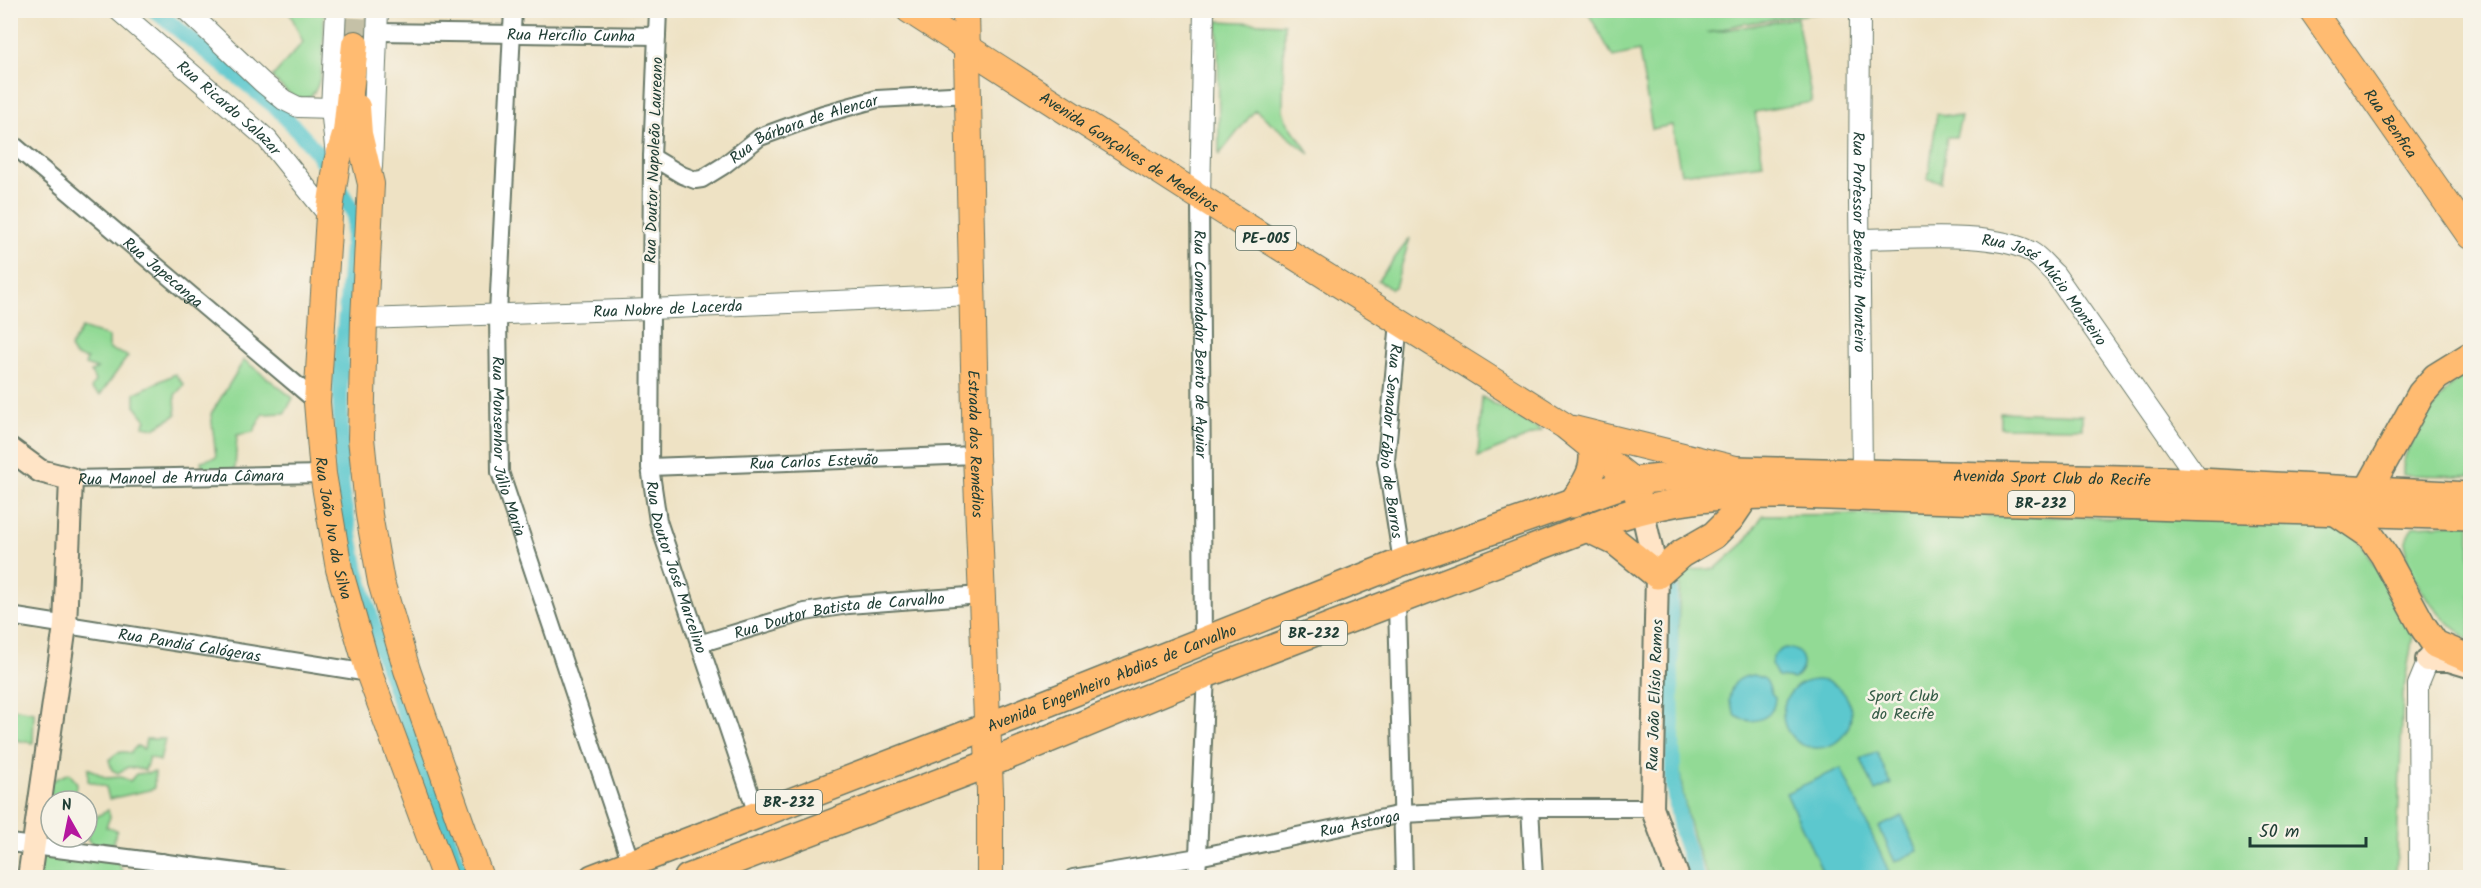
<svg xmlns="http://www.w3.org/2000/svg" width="2481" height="888" viewBox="0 0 2481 888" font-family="Kalam,sans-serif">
<rect width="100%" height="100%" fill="#f7f3e8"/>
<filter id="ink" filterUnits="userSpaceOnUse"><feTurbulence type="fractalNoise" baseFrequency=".0167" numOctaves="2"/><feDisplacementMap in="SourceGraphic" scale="12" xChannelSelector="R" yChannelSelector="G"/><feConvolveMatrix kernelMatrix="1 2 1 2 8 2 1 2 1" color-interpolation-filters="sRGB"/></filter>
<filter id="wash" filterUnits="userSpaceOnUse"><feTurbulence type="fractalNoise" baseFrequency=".008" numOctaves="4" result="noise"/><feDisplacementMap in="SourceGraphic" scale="24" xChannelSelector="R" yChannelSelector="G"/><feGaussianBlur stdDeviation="1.35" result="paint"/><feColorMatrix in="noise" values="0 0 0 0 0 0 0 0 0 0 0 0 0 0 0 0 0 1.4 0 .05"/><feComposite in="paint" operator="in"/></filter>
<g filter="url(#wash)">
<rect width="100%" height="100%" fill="#eee2c4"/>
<path fill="#92da95" stroke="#588c64" stroke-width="1.5" d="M289,11H324C323,30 330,122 289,93C283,89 277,82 272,77L303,42Z
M1587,11H1831L1741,24L1707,33L1797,18L1812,102L1755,112L1763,164L1681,174L1672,125L1652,129L1639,51L1613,57Z
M1218,21L1284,24L1283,110L1286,120L1310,154L1255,110L1219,155Z
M1937,114L1961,117L1956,137H1947L1941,182L1928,179Z
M1410,238L1395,287L1391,289L1378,280Z
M82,328L109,337V349L128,356L100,395L91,389L95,381L91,372L97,369L85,365L87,359L75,356L70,348Z
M244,360L293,398L285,413L263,414L253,432L237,435L235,470L203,469L201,461L216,457L211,414Z
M2470,371V476L2403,475C2403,470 2403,465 2404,461C2408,439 2450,379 2470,371Z
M175,374L184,385L175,395L176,415L154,428L143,426L146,420L135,406V393Z
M1482,397L1542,431L1478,457Z
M2000,412L2082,415V428L2000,427Z
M1904,514L2287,521L2322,524L2342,528L2358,538L2414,630L2403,694L2396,877H1708C1664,783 1678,672 1680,570L1715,569L1745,542L1763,515Z
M2470,523V640C2444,624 2383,557 2414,526Z
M11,708L34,712L33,743L11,739Z
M146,739H165L160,761L149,757L145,770L128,767L118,773L112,770L109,760C116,753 120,750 130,753L137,746L144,749Z
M88,768L106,778L121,777L130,781L136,774L155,772L154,789L109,799L106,787L88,781Z
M69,773L77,783L72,801H51V837H68L52,842L39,839L45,784Z
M108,810L110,817L106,827L117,830L110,852L93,847L87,838L96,817Z
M40,852L117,860L125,877L39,878Z"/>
<path fill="#5bc8ce" stroke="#3d8281" stroke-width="1.5" d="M1785,648C1805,649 1809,668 1794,679L1778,677L1771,664C1773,655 1776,651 1785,648Z
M1753,675C1770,679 1766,681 1772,695L1775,698C1774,719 1753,726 1736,716L1729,701C1730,685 1737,677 1753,675Z
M1783 714a34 34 0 1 1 68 0a34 34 0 1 1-68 0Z
M1877,752L1891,784L1875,791L1861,759Z
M1841,768L1889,872L1876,877H1825L1786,793Z
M1902,816L1918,851L1895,862L1879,827Z"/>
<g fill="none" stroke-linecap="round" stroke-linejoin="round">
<path stroke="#5bc8ce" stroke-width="16" d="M154,10L277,108L316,151L355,215L340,378L342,494L357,571L381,650L463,878
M1669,572L1673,786L1682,834L1697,878"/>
</g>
</g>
<g filter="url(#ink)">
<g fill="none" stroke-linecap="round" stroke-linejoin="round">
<path stroke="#c5c1a7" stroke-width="26" stroke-dasharray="26 13" stroke-linecap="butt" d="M355,44L357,10"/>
<g stroke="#677766" stroke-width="20">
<g id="minor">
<path id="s1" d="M513,10L498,314L500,472L631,863"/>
<path id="s2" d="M658,10L652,157L650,467L658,521L757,814"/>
<path id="s3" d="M377,32L657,36"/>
<path id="s4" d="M10,142L317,402"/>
<path id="s5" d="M652,157L682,175L695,180L702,179L723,166L760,137L823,114L877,99L969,94"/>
<path id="s6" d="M1200,197L1203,642"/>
<path id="s7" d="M1399,322L1386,460L1402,562"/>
<path id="s8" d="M650,467L976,455"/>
<path id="s9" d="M71,479L323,474"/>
<path d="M1397,603L1404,878"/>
<path id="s10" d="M10,616L369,673"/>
<path id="s11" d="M699,644L805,612L848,605L981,595"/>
<path d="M1530,808L1534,878"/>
<path d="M10,843L285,878"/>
<path d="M160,878L162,862"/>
<path id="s12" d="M1073,878L1198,857L1402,814L1530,808H1652"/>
<path d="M1197,878L1206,674"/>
</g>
</g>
<g stroke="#677766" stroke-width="22">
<g id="tertiary">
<path id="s13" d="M118,10L267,139L329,216"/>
<path d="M186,10L263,83L284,100L298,107L331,108"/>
<path id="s14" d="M1860,10L1859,200L1862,473"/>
<path d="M336,157L331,108L336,10"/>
<path d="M372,167L378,10"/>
<path d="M1200,197L1204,10"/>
<path id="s15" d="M1860,239C1905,239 1993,230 2031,252C2040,257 2047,267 2055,274L2206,490"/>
<path id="s16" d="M364,319L650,309L973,295"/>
<path d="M2419,878L2418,685L2434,646"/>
</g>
</g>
<g stroke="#677766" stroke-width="26">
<path id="secondary" d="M10,449L40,471L71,479L65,626L29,878
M1642,509L1657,575L1652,808L1678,878
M2427,660H2449L2469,666"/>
</g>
<g stroke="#677766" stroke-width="28">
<g id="primary">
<path id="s17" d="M909,10L1200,197L1565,426L1633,481L1642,509"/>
<path id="s18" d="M966,10L976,455L990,791V878"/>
<path id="s19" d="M2312,10L2470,236"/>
<path id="s20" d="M355,44L346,132L337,162L329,216L317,402L323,474L339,569L369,673L445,878"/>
<path d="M357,107L359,134L371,184L364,319L361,438L369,515L381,582L407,670L480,878"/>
<path d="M1574,429L1736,469"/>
</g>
</g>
<g stroke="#677766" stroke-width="30">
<g id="trunk">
<path d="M2367,492L2421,394L2436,377L2470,356"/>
<path d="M1572,504C1584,485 1597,471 1592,448"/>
<path d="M2336,512L2370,535L2384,555L2422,625L2435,644L2470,659"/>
<path d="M1587,528L1616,542L1657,575L1681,554L1714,535L1730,519L1747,494"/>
<path id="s21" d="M593,878L1012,717L1402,562L1633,481L1737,470L2162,480L2470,496"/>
<path d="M688,878L988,764L1206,674L1608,520C1675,498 1727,494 1796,495L2470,516"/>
</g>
</g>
<use href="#minor" stroke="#fff" stroke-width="16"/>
<use href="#tertiary" stroke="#fff" stroke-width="20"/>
<use href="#secondary" stroke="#ffe4c6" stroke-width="22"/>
<use href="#primary" stroke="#ffbb71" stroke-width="26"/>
<use href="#trunk" stroke="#ffbb71" stroke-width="27"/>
</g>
</g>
<g text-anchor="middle" stroke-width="5" stroke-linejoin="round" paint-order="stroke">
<g fill="#f7f3e8" stroke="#60746a" stroke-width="1.5">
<rect x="1236" y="226" width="60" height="24" rx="4.5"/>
<rect x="2008" y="491" width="66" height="24" rx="4.5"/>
<rect x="1281" y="621" width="66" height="24" rx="4.5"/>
<rect x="756" y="790" width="66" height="24" rx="4.5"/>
</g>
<g font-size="15" font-weight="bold" fill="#1f3d34">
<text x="1266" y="243">PE-005</text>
<text x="2041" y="508">BR-232</text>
<text x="1314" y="638">BR-232</text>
<text x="789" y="807">BR-232</text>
</g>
<g font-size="16" fill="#1f3d34" stroke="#f7f3e8">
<text dy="6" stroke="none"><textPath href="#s3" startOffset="194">Rua Hercílio Cunha</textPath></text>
<text dy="6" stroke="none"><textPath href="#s13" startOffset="148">Rua Ricardo Salazar</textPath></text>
<text dy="6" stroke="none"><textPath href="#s19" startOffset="138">Rua Benfica</textPath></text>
<text dy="6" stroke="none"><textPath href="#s5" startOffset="171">Rua Bárbara de Alencar</textPath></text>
<text dy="6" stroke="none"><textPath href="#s17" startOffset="262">Avenida Gonçalves de Medeiros</textPath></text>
<text transform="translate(653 160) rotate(-88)" y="6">Rua Doutor Napoleão Laureano</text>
<text dy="6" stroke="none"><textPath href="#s14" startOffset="232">Rua Professor Benedito Monteiro</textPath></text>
<text dy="6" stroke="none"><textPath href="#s4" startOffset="201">Rua Japecanga</textPath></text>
<text dy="6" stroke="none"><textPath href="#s15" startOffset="206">Rua José Múcio Monteiro</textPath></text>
<text dy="6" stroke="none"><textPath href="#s16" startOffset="304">Rua Nobre de Lacerda</textPath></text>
<text dy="6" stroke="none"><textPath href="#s6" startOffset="147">Rua Comendador Bento de Aguiar</textPath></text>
<text dy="6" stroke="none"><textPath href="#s7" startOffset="120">Rua Senador Fábio de Barros</textPath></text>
<text dy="6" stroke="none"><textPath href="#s18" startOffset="434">Estrada dos Remédios</textPath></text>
<text dy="6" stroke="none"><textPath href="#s1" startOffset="438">Rua Monsenhor Júlio Maria</textPath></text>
<text dy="6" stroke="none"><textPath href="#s8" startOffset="164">Rua Carlos Estevão</textPath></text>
<text dy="6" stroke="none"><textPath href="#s9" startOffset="110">Rua Manoel de Arruda Câmara</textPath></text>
<text dy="6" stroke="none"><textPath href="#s21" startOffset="1533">Avenida Sport Club do Recife</textPath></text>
<text dy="6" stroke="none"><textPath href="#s20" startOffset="488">Rua João Ivo da Silva</textPath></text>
<text dy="6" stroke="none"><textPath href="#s2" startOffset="561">Rua Doutor José Marcelino</textPath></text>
<text dy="6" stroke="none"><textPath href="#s11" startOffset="144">Rua Doutor Batista de Carvalho</textPath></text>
<text dy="6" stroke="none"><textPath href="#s10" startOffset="182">Rua Pandiá Calógeras</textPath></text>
<text dy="6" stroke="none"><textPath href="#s21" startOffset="556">Avenida Engenheiro Abdias de Carvalho</textPath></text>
<text transform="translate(1654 695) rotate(-88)" y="6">Rua João Elísio Ramos</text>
<text dy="6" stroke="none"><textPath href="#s12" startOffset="292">Rua Astorga</textPath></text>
</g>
<g font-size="16" fill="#365c47" stroke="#f7f3e8">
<text x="1903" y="701">Sport Club<tspan x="1903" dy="18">do Recife</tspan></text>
</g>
</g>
<rect width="2481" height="888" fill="none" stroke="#f7f3e8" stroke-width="36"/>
<g transform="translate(69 819) rotate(351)"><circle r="28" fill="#f7f3e8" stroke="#a1aaa0" stroke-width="1.5"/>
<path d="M0-4.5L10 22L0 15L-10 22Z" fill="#b5179e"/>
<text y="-9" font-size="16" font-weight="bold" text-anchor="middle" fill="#1f3d34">N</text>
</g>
<path d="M2250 837v9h116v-9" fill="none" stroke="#1f3d34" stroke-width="3"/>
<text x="2259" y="837" font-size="18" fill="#1f3d34" stroke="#f7f3e8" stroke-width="4.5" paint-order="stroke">50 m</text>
</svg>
